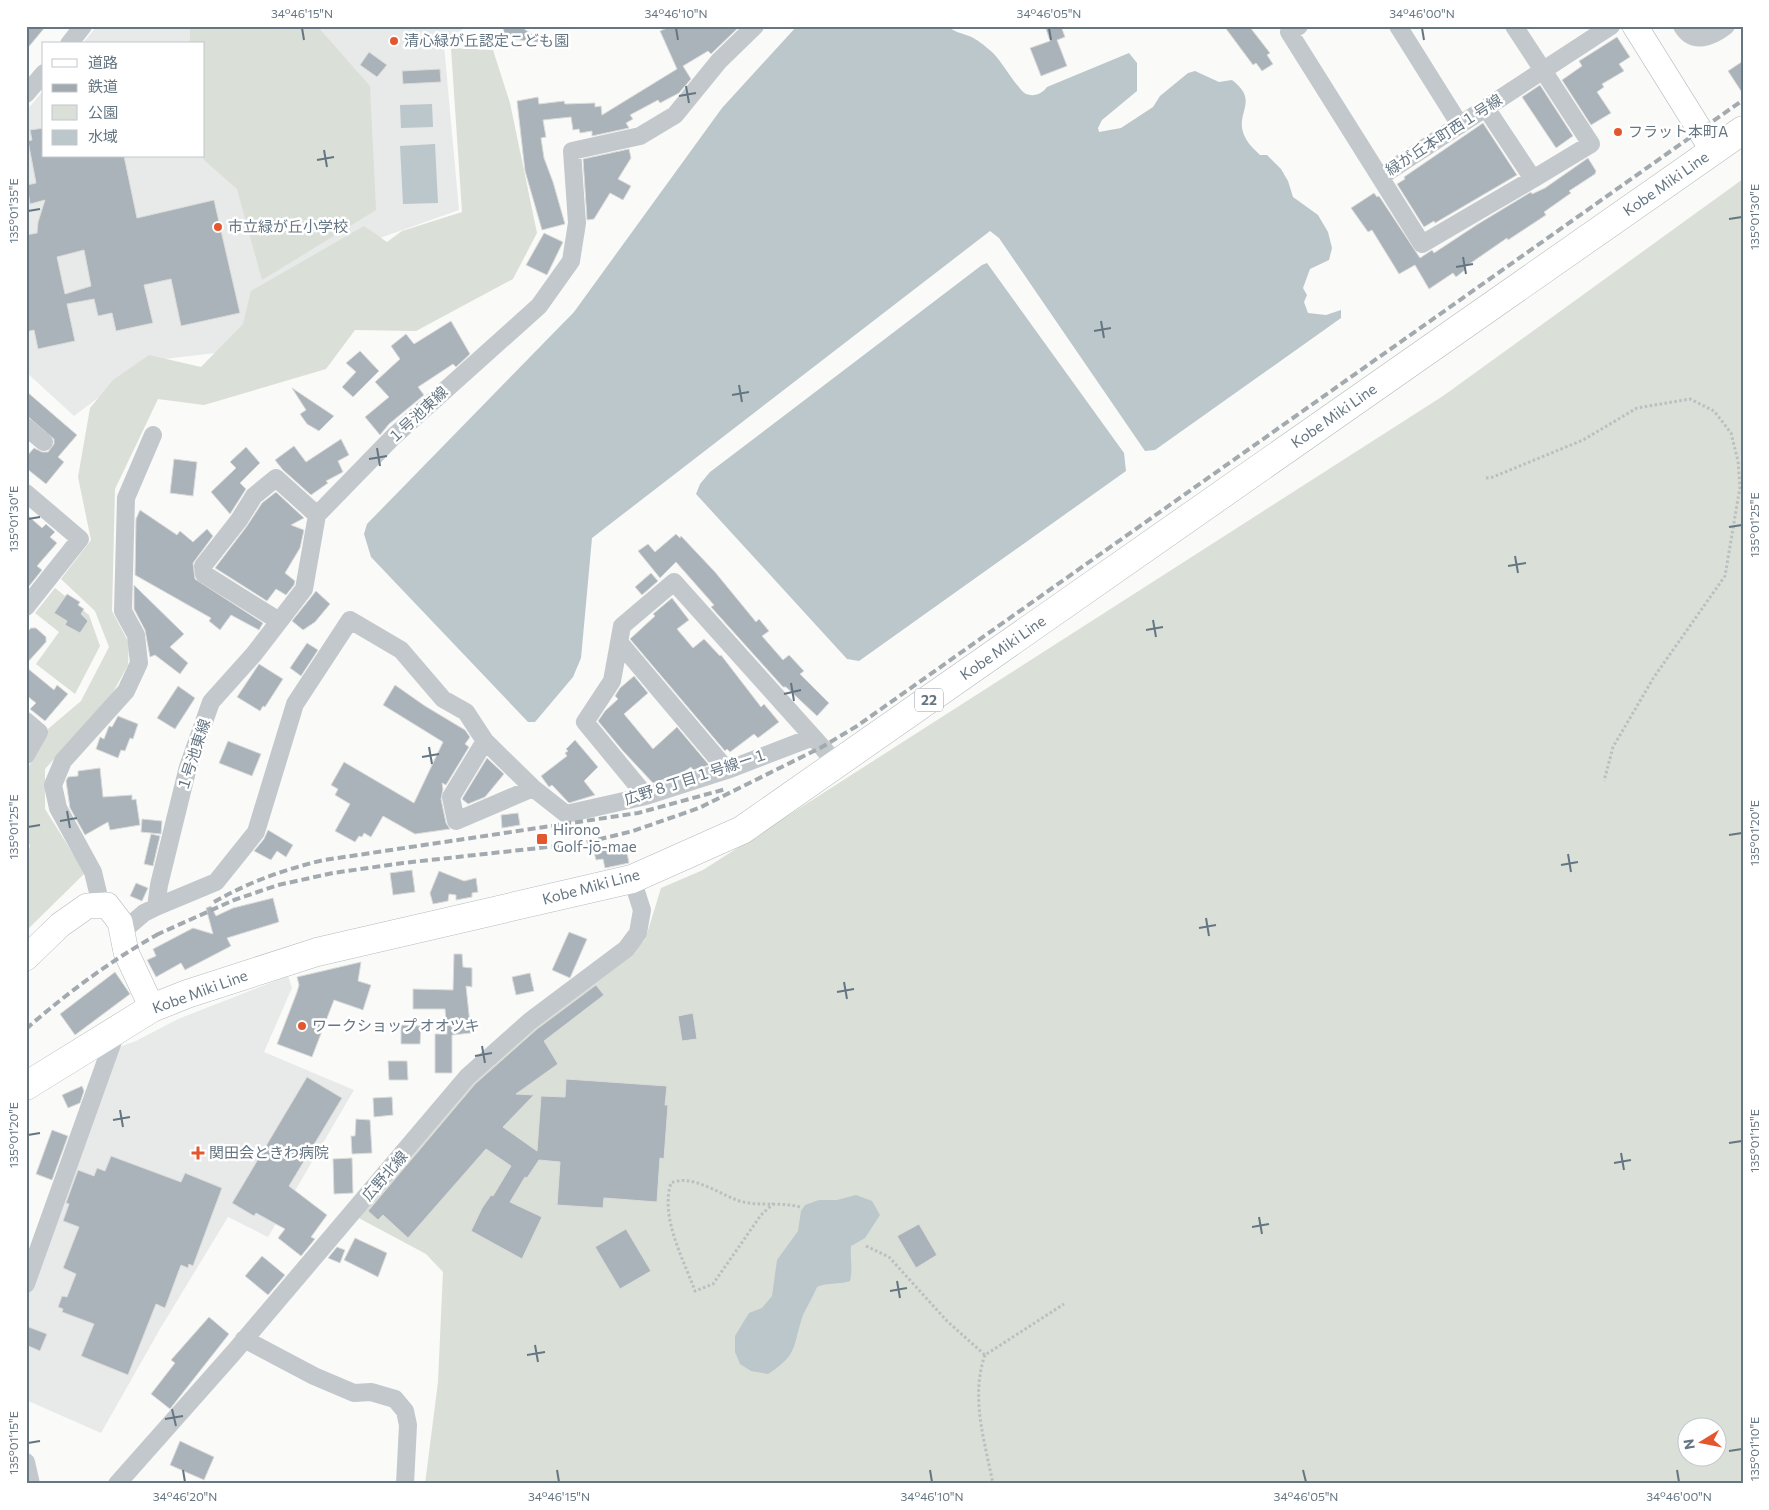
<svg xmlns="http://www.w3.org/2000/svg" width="1769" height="1510" viewBox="0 0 1769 1510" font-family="Commissioner,'Noto Sans JP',sans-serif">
<rect width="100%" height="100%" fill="#fafaf8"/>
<path fill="#e8e9e9" d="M97,26H466L444,45L459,210L363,244L224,352L147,361L74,416L26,372V111L44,90V156H204V44H82Z
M288,976L292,988L264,1052L354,1090L268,1237L228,1217L160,1329L101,1433L26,1400V1299L119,1047L136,1041L178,1019Z"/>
<path fill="#dadfd7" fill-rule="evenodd" d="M190,26H317L370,86L376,210L262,280L237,189L204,160L203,156L204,44H190Z
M451,48L493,50L510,103L537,233L513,279L416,331L355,330L326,369L204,405L158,399L115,489L112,611L129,643L128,665L111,696L45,769V809L85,873L26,931V864L30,845L26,840V772L48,729L81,701L109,647L95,611L61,579L91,540L78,477L90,408L113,380L149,355L201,367L243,324L251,291L364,226L387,242L402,231L462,212Z
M1743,179V1484H425L438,1382L443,1272L426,1254L355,1216L475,1076L645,940L661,888L703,870L1443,396ZM1686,1428H1716V1458H1686Z
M55,588L89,615L100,646L75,694L36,664L59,632L35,613Z"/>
<path fill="#bbc7cb" d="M797,26H948C954,32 961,33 969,36C977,39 985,46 992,52C1001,60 1018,90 1026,94C1034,97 1042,94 1047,87L1129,53L1137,63V91L1102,120L1098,128L1099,132L1121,128L1153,107L1160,96L1188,73L1195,71L1219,82L1232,80C1261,102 1233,113 1245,137C1248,144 1255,150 1260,155H1267L1281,169L1288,181L1293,197L1318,215L1328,232L1332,248L1329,260L1310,269L1303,288L1307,295L1304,302L1308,313L1326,315L1341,310V318L1155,450L1145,451L999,238L990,231L592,538L581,658L573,677L535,722H528L371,557L364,534L367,524L574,312L722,108Z
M432,104L433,127L401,128L400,105Z
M435,144L438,203L403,204L400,146Z
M987,263L1124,453L1126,471L859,661L847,659L696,494L700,484L710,472L982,265Z
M856,1195L872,1201L880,1215L865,1238L851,1246C850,1259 853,1269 850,1281C838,1285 828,1282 817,1287C813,1297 807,1306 803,1315C792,1347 799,1354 768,1374L751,1371L740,1364L735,1352V1336L749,1313L762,1308L772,1296L777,1260L798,1231L801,1211L805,1205L819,1200H837Z"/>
<path fill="#aab3b9" stroke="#dcdcda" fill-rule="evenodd" d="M26,26H46L26,50Z
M504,26H520L544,43L503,38Z
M672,26H740L711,54L708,51L683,66L691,79L679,93L660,103L658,100L630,115L633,119L626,123L629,128L592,136V131L580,133L579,129L573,130L571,117L543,120L546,137L541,138L544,158L553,182L565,224L542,230L525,171L517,101L538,97L539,104L564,101L565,104L595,103V107L601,106L602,115L677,69L660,31Z
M1045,26H1061L1065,37L1057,40L1067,66L1041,76L1030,48L1050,41Z
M1224,26H1249L1270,53L1267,55L1273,64L1262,71L1256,63L1253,65Z
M1617,37L1630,57L1619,64L1624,71L1602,84L1604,87L1597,92L1611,113L1591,125L1562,80L1582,66L1579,61Z
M369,52L387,65L377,77L360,65Z
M1743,61V94L1728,71Z
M440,69L441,82L403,84L402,71Z
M1540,85L1573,136L1556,148L1522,97Z
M1483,123L1517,175L1435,223L1434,221L1424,227L1397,184L1405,179L1404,177Z
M44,128V156H124L137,218L214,200L240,313L181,326L171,279L144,285L153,323L116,331L112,313L98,316L94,299L67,304L75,341L38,349L34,330L26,332V235L37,233L38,222L45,200L30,204L27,185L36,183L28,141L32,140L30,130ZM84,250L91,286L65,294L57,257Z
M629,149L631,158L618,179L631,186L623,200L610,193L594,219L587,220L583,159Z
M1588,158L1596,171L1595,174L1569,191L1571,193L1544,212L1546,215L1508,240L1507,238L1465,267L1466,269L1456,277L1453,273L1429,289L1415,265L1399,274L1372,230L1368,232L1351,208L1374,193L1377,197L1379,196L1420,258L1432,250L1434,253L1478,224L1531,192L1532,194L1545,188Z
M544,233L563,242L547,275L526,265Z
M451,321L470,354L456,367L453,364L418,387L424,395L389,424L380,435L365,417L389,397L375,382L400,359L391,346L406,334L414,344Z
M360,351L379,371L353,397L342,387L356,372L346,363Z
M292,388L334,416L319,431L307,424L300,414L306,410Z
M26,391L77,435L58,457L64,462L46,484L26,468V457L34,448L42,452H48L54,444V439L26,415Z
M341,439L349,455L338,461L343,472L326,481L328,483L311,495L283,470L275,460L294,446L306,462Z
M246,447L260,463L240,483L246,489L230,514L211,492L236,468L230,462Z
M174,459L197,462L193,496L170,493Z
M276,492L304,518L291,525L304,530L300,548L285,573L295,581L294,585L286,595L276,589L267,601L215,568L247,526L262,503Z
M140,510L177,535L180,531L193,542L207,529L213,536L193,563L195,579L263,623L259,630L231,615L220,630L209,621L211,618L135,575L136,519Z
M26,514L42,528L46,524L55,532L50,537L57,543L37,566L42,570L26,590Z
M676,534L680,538L681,536L715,572L756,622L759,619L769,631L762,636L783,660L789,655L804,671L800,674L829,703L817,716L786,687H783L711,607L714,605L676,562L660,578L638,551L648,544L655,552Z
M651,573L658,581L642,595L635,587Z
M134,585L184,634L170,647L188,663L180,674L155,655L150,657L145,630L134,609Z
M316,591L330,604L315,622L303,630L292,621Z
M67,594L80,602L78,605L84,609L81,614L88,621L80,633L65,625L67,621L54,613Z
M672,598L689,620L677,629L693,648L704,639L720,656L721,655L761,707L764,704L779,722L758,738L754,734L730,752L727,749L725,751L630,639L655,616L653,614Z
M31,628H36L46,637V642L26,664V633Z
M307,643L318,650L301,676L290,668Z
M259,664L283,679L265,707L263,706L260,711L237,697Z
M26,667L54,690L57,685L68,694L45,721L30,709L36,703L26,695Z
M634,676L648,693L624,714L653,749L677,727L709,765L693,770L691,767L682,773L653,783L623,751L598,721L605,711L618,699L615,696L620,688Z
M395,685L425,706L465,730L470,737L465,744L469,747L446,785L442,783L443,789L441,799L446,823L450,829L415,834L383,816L371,837L364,833L362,837L359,836L355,842L335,831L350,804L335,795L338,789L331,785L344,762L414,803L443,742L383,705Z
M178,686L195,698L175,729L157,718Z
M118,716L138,724L133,739L130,738L125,751L121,750L118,758L96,749L100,737L104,739L109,726L112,727Z
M575,740L598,767L584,781L595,795L569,803L552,785L549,787L541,776L567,756L565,753L568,751L566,749Z
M228,741L261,754L252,776L219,763Z
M487,758L504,774L485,797L468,804L462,799Z
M100,768L103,797L132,795V800L136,799L140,825L110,830L108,822L85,835L70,808L66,781L68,777L78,776V771Z
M518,813L520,825L502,828L501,815Z
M142,819L162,821L161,834L141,832Z
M268,830L293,845L286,857L277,851L271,860L254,851L264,839Z
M151,834L160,836L153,866L144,864Z
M625,842L629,863L605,868L603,859L596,860L593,848Z
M412,870L415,892L393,895L390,873Z
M439,871L464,881L476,878L478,892L472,893V897L456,900V895L449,894L448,901L433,904L430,893Z
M136,883L148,888L142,901L130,896Z
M273,898L279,922L227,938L231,946L185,970L181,963L156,977L147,960L156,956L153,949L193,928L213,934L206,908L211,906L216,916L233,908Z
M569,932L587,939L570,978L552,970Z
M454,954H462L463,967L472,968V987L466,986L471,1033L452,1035V1073H435V1034H447L445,1009H413V989L453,990Z
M361,962L358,981L371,985L363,1010L334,1000L312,1057L277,1044L297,992L299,985L297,977Z
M115,972L130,994L75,1035L60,1014Z
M530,973L534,991L516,995L512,977Z
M596,985L604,995L544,1041L558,1064L516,1094L534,1095L503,1127L537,1151L541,1096L565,1097L566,1079L667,1086L665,1105H668L664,1159L660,1158L657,1202L604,1198L603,1208L557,1205L560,1162L539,1160L527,1178L525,1177L510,1202L542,1217L522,1259L471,1231L482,1208L491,1195L493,1196L511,1166L486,1149L408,1238L383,1215L378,1220L368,1211L475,1084L537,1029Z
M693,1013L697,1039L682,1041L678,1016Z
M401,1025L421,1026L420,1044H401Z
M388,1061H407L408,1080H389Z
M307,1077L342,1098L289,1186L327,1215L311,1237L315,1239L301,1256L278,1238L285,1229L256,1213L254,1216L232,1203Z
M82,1086L84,1091L80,1103L68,1108L62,1095Z
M392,1097L393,1115L374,1117L373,1098Z
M356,1119L370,1120L372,1153L352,1154L351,1136H355Z
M52,1130L68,1136L52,1180L36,1174Z
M111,1156L181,1182L185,1173L222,1188L193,1266L189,1264L188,1268L181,1265L165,1308L156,1304L128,1375L81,1356L94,1324L62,1312L63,1309L58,1307L62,1296L67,1297L76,1274L63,1268L79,1227L63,1221L69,1204L66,1203L78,1170L94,1176L97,1168L105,1171Z
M352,1158L353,1193L334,1194L333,1159Z
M919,1224L937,1255L916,1268L897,1236Z
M626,1229L651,1271L620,1289L595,1247Z
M355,1238L387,1253L378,1277L344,1260Z
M337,1247L345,1250L340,1263L328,1258Z
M262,1256L285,1275L268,1295L245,1276Z
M209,1317L229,1334L170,1409L151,1394L175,1363L171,1360Z
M26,1326L47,1334L40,1351L26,1345Z
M180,1441L214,1457L204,1480L170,1465Z"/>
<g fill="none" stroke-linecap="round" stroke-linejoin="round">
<g stroke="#b3babf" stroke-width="26">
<path id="secondary" d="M1635,26L1713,151
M26,958L60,925L87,906L107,905L120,922L126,952L152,1008"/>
</g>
<g stroke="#b5babe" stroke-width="29">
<path id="primary" d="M26,1086L152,1008L187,994L317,952L632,879L742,830L1743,130"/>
</g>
<path stroke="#bbbfc2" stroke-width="3" stroke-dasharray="2.5 2.5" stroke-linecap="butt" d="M1486,478L1493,477L1583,440L1637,408L1690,399L1714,411L1731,433L1738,461L1740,487L1725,576L1654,677L1613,747L1604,781
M774,1203L772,1205L761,1215L713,1284L695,1291C683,1258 660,1217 671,1183C690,1174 717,1192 734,1199C755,1208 778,1201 800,1207
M866,1246L889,1257L947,1321L985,1355L1064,1304
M985,1355C970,1397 985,1442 993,1484"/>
<path stroke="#c3c8cc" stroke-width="18" d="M1299,26L1289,32L1380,177L1611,26
M1398,26L1460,125
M1682,26C1693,45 1712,37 1726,26
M69,44L83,26
M26,94L44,73
M1486,108L1533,179L1591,144L1514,26
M1380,177L1422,244L1533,179
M26,427L44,442
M26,493L80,539L26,607
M279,621L204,574L203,566L239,520L254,496L276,478L317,515
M619,642L727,770
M26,721L39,732L26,755
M485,741L451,797L456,821L533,788
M646,796L585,722L612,681L622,626L674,582L813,737
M101,905L93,872L58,808L53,785L63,761L126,691L139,663L136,635L123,611L126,498L153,435
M156,907L216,882L256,832L295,704L350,620L401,650L443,699L466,712L485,741L533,788L566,814L646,796L727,770L813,737L837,764
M123,931L144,913L156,907L159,885L188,767L211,702L254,654L304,589L317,515L393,437L539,306L571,261L577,223L572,151L640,136L675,115L719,61L755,26
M26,1284L117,1030
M244,1339L314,1376L354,1393L371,1392L395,1399L405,1411L408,1425L405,1484
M26,1462L31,1484
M117,1484L234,1352L467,1077L530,1021L626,949L638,933L642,910L632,879"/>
<use href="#secondary" stroke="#fff" stroke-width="25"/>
<use href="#primary" stroke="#fff" stroke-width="28"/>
<path stroke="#a2aab0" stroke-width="4" stroke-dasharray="8 4" stroke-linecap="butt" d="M214,902C249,882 285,869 324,860L638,813L726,789
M156,935L234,900L278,885L333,873L403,863L584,843L633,831L699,808L822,747L857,726L1743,100
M26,1029C68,992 113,959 162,932"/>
</g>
<path fill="none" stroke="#657683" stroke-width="2" d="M302,28L304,40M676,28L678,40M1049,28L1051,40M1422,28L1424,40M686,86L689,103M679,96L696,93M324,150L327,167M317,160L334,157M28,211L40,209M1729,219L1742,217M1463,257L1466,274M1456,267L1473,264M1101,321L1104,338M1094,331L1111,328M739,385L742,402M732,395L749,392M377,448L380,466M369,459L387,456M28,519L40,517M1729,527L1742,525M1515,556L1518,573M1508,566L1526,563M1153,620L1156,637M1146,630L1163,627M791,683L794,701M784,694L801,690M429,747L432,764M422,757L439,754M67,811L70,828M60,821L77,818M28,827L40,825M1729,835L1742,833M1568,854L1571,872M1561,865L1578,862M1206,918L1209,936M1199,928L1216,925M844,982L847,999M837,992L854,989M482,1046L485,1063M475,1056L492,1053M120,1110L123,1127M113,1120L130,1117M28,1135L40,1133M1729,1143L1742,1141M1621,1153L1624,1170M1614,1163L1631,1160M1259,1217L1262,1234M1252,1227L1269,1224M897,1281L900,1298M890,1291L907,1288M535,1345L538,1362M527,1355L545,1352M172,1409L176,1426M165,1419L183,1416M28,1443L40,1441M1729,1451L1742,1449M183,1470L185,1482M557,1470L559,1482M930,1470L932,1482M1303,1470L1306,1482M1677,1470L1679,1482"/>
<g fill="#e4572e" stroke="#fff" stroke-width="2">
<circle cx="394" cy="41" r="5"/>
<circle cx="1618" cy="132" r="5"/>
<circle cx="218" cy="227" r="5"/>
<rect x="536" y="833" width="12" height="12" rx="2.5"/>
<circle cx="302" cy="1026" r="5"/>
<path d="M195.5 1145.5h5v5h5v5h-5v5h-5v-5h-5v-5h5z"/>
</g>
<g text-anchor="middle" stroke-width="5" stroke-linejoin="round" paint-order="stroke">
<rect fill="#fff" stroke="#939fa8" stroke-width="1" x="915" y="688.5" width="28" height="23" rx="4"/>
<g font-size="14" font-weight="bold" fill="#657683">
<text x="929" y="705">22</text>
</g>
<g font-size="15" fill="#657683" stroke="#fff" text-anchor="start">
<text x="404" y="46">清心緑が丘認定こども園</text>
<text x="1628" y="137">フラット本町A</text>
<text x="228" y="232">市立緑が丘小学校</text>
<text x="553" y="835">Hirono<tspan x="553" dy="17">Golf-jō-mae</tspan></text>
<text x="312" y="1031">ワークショップ オオツキ</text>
<text x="209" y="1158">関田会ときわ病院</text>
</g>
<g font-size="15" fill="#657683" stroke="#fff">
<text transform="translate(1444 135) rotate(-33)" y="5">緑が丘本町西１号線</text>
<text transform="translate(1666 184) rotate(-35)" y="5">Kobe Miki Line</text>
<text transform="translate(418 415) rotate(-43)" y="5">１号池東線</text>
<text transform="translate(1334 416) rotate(-35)" y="5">Kobe Miki Line</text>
<text transform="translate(1003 648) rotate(-35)" y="5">Kobe Miki Line</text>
<text transform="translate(194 755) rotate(-72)" y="5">１号池東線</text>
<text transform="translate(696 777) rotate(-18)" y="5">広野８丁目１号線ー１</text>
<text transform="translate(591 887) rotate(-15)" y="5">Kobe Miki Line</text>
<text transform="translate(200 992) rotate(-20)" y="5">Kobe Miki Line</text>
<text transform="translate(385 1176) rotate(-49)" y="5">広野北線</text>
</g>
</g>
<rect width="1769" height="1510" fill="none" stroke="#ffffff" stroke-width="55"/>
<rect x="42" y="42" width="162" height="115" fill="#ffffff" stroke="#c1c8cd"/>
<rect x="52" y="59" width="25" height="8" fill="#ffffff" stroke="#c1c8cd"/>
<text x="88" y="68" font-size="15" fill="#657683">道路</text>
<rect x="52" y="84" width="25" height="8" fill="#a2aab0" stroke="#c1c8cd"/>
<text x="88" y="92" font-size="15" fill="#657683">鉄道</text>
<rect x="52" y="105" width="25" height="15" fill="#dadfd7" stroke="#c1c8cd"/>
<text x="88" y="118" font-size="15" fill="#657683">公園</text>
<rect x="52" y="130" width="25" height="15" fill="#bbc7cb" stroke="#c1c8cd"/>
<text x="88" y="142" font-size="15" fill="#657683">水域</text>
<g transform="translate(1702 1442) rotate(260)"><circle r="24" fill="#ffffff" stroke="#c1c8cd"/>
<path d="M0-4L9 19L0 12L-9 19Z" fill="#e4572e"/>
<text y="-8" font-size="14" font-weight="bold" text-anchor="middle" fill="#657683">N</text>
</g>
<rect x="28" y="28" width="1714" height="1454" fill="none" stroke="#657683" stroke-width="2"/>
<g font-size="12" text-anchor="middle" fill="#657683">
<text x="302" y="18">34°46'15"N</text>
<text x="676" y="18">34°46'10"N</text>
<text x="1049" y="18">34°46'05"N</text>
<text x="1422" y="18">34°46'00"N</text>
<text transform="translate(14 211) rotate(-90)" y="4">135°01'35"E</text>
<text transform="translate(1755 217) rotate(-90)" y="4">135°01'30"E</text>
<text transform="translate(14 519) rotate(-90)" y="4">135°01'30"E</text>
<text transform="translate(1755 525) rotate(-90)" y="4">135°01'25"E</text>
<text transform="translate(14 827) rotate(-90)" y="4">135°01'25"E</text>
<text transform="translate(1755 833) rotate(-90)" y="4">135°01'20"E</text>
<text transform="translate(14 1135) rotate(-90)" y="4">135°01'20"E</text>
<text transform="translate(1755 1141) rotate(-90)" y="4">135°01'15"E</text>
<text transform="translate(14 1443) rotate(-90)" y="4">135°01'15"E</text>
<text transform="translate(1755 1449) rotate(-90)" y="4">135°01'10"E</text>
<text x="185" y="1501">34°46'20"N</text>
<text x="559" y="1501">34°46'15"N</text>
<text x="932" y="1501">34°46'10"N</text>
<text x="1306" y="1501">34°46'05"N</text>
<text x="1679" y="1501">34°46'00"N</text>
</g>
</svg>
